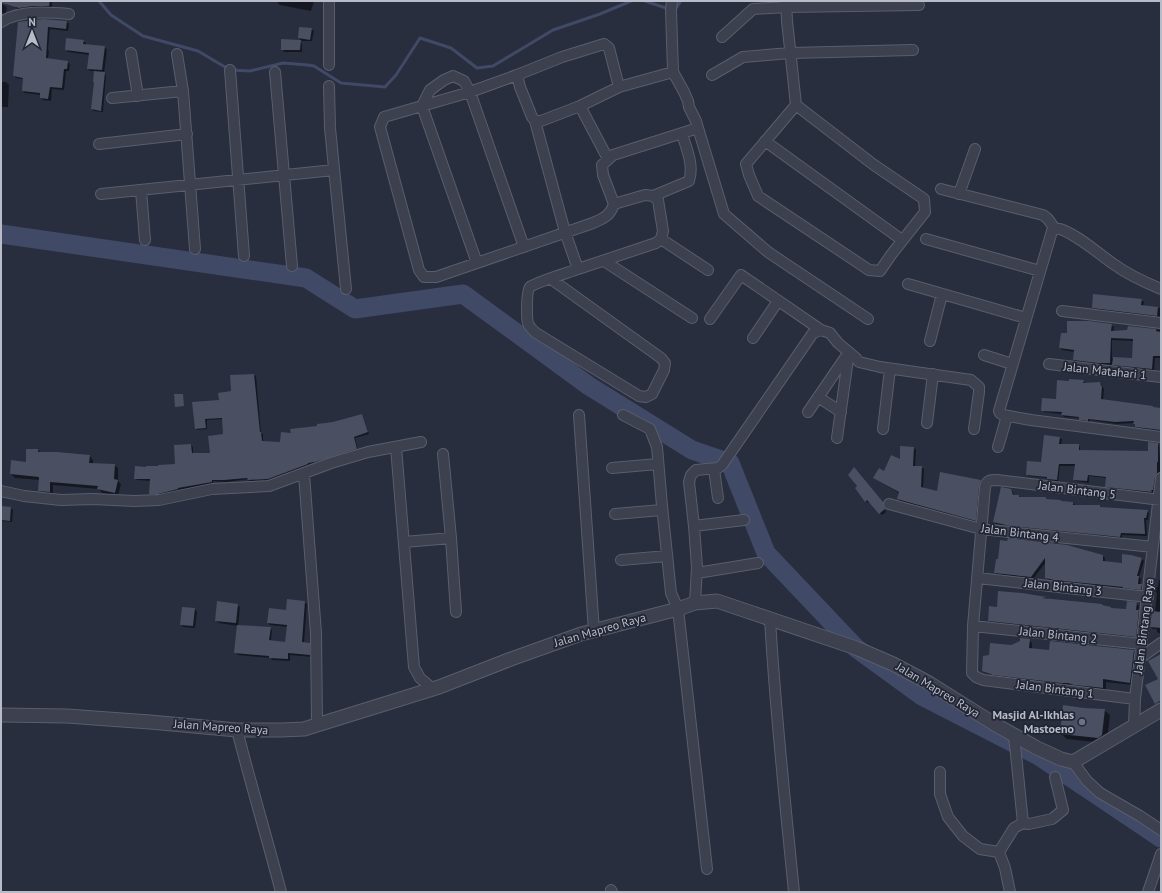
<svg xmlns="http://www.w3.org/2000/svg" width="1162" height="893" viewBox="0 0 1162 893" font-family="'PT Sans',sans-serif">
<rect width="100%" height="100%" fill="#282e3e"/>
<path fill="#0007" fill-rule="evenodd" d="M17,1H52V8L22,10L18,9L15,7Z
M278,1H314L311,11L280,5L278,3Z
M1,4L4,5L7,8L5,14L1,13Z
M66,21L69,24L68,31L50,29L48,49L49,51L48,59L67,62L70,64L69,71H66L64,90L52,89L51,101L43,100L41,98V95L25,93L23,91L24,79L16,78L14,76L19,23Z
M311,29L314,31L312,41H302L299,38Z
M83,41L86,43V45L105,47L107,50L104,73L106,75L103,112L94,111L92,109L95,71H90L88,69L90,55L68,52L66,49Z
M300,41L302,44V52H284L282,49Z
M1,82H6L9,85L8,107H1Z
M1141,300L1144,302L1143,307L1161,308V318L1095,310L1093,308Z
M1111,325L1114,327L1113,332L1128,331L1129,327L1161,330V358H1155L1154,371L1115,367L1112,363V365H1101L1077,362L1074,360L1075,352L1062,350L1060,348L1068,335ZM1112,340L1134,341L1133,359L1112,358Z
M254,375L256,376L261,433L263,434V442L281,443L292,434L362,415L363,417L369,434L355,438L358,450L317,463L309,464L310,466L270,481L250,482L248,479L227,482L213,481V484L179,490V491L160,495H152L150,493L151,481L137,480L135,478L147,468L176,465L191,445L193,447V454H211L224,435L223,419L207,420V429L197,430L196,428L220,400Z
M1083,381L1085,383H1100L1104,389L1103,400L1153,407L1154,408L1161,409V432L1138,429L1134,423L1117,424L1090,420L1089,422L1082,421L1080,418L1064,417L1062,414L1044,412L1042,410L1057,400L1070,382Z
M1045,436L1060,438L1062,439L1061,445H1078L1080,447V451L1149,452L1157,444L1159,446L1161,473L1155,491H1153V494L1108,488L1106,486L1107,478L1089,476V483L1076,481L1074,480L1076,466H1060L1058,482L1049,480L1047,478L1028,476L1027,475L1042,463Z
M914,448L916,450L915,467H921L924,469L923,489L938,492L981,481L983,483L977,522L900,501L898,499L899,493L874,478L885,473L901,460Z
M38,450L41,453L90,456L93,460V464L114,465L118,468V481L121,484L118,496L102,493L99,489L53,485V495L43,494L40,490V480L15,478L11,474L27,463Z
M854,469L885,505L884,508L886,512L882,515L870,502L868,503L866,501L857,488L858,487Z
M1010,490L1013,492L1014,496H1019L1021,498L1047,500L1073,503L1076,506H1099L1101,508L1147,511L1149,513L1148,520H1146L1147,536L1122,535V539L1013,527L997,524L994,522Z
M1,507L11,508L13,510L12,522L1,521Z
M1000,541L1103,556L1105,558V563L1122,564L1141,558L1144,561L1139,577L1141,579L1140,585L1144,588L1143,592L1126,589L1057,582L1049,580L1046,577V562L1033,579L997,575L995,573L999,560Z
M1159,580H1161V634L1157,632V629H1153L1151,627L1155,612L1157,593L1155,591L1156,587H1158Z
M1022,594L1047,598L1049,600L1111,609L1127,610L1136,603L1139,606L1138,611L1141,613L1138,639L992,623L989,621L998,608Z
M304,602L307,604L304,643L309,644L311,646L312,657L290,655V661L272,660L271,658L238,655L235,652L270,628L272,630L271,641L286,643L288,627L270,625L268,623Z
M237,605L240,607L238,626L219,623L216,621Z
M195,609L197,612L195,628L183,627L181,625Z
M1029,640L1032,643V649L1050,651H1134L1137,654L1133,685L1106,682V690L1078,688L1072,685L1065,686L997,677L986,673L983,670L990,656L1011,646Z
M1084,709L1104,710L1110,715L1107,741L1103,743L1067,739L1061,734Z"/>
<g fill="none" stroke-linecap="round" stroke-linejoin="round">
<path stroke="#404966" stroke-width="3" d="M99,1L111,15L143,36L198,51L230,70L250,71L283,63L308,65L314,66L341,83L385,87L396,75L420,38L451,48L477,68L493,66L553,30L600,14L631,1
M645,1L669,9
M674,11L681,1"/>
<path stroke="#404966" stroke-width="19" d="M1,234L306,278L355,309L463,294L589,386L692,450L730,463L766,553L856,648L922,696L1039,756L1161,838"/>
</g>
<path fill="#4a4f62" d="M2,1H50L49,6H33L19,8L2,3Z
M43,19L67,21L66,29L48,27L46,58L68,61L67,69H64L62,88L50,87L48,99L40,98V93L22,91L23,78L13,76L18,22Z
M299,27L312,28L310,40L298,38Z
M66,38L84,40L83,44L105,46L102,70L87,69L89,53L65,50Z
M281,39L301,40L300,50H281Z
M94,71L105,72L101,111L91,109L94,82H93Z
M1093,294L1142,299L1141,305L1158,307L1157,316L1092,308Z
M1067,321H1089L1112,324L1111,331L1127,330L1128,326L1156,329V331L1161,332V356H1153L1152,369L1112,365L1113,357L1132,358L1133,339L1111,338L1110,363H1098L1073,360L1074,350L1059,348L1061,333H1067Z
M254,374L260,432H261L262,441L280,442L281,432L291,433L290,429L317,426V424L333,422L362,414L368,432L354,437L357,449L315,462L308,463V464L268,479L248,480L247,478L224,480H212V482L178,488V489L158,494H149L150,479H134L135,466L146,467V466H158V465L175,464L174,445L191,444L192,453H210L208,436L223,434L222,418L205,419L206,428L195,429L192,402L219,400L218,393L231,391L230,375Z
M1069,379L1084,380L1083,383L1100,382L1101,386H1102L1101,399L1153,406V407L1161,408V430L1135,427V424H1133L1134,421L1115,422L1088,419V421L1079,420V417L1061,415L1062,412L1041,411L1042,398L1056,399L1057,380L1069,381Z
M174,394H183L184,406L175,407Z
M1044,435L1060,437L1059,444H1079V450L1148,451V442L1158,443V462H1157V473L1155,477L1153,490H1151L1152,492L1105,487L1106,477L1088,475L1087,481L1073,480L1075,464H1059L1057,480L1047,479V477L1026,475L1027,461L1041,462Z
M900,446L914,447L913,466H922L921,487L937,491L940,472L981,480L979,486L976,521L897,499L899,492L873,478L879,468L884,471L891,455L900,459Z
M26,449H38V452H57L90,455L89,463L115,464L114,479L118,480L115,493L97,489L98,486L50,482V492L38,491L39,477L10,474L11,460L26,462Z
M854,467L883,502V505L885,509L879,514L867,500L865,502L855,488L857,486L848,475Z
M1001,487L1011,489L1013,495H1019V497H1046V499L1061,500V501L1073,502V505H1100V507L1148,510L1146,518H1144L1145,534L1121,533L1120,537L1010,526L993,522Z
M1,506L11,507L10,521L1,520Z
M1008,538L1067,545L1103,555V561L1122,563V554L1131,555L1142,558L1137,576H1139L1138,584H1142L1141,590L1123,588V587L1054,580L1045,578V558L1031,577L994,573L996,559H998L1000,540L1007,541Z
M998,591L1022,593L1047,597L1042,598L1102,604V605L1111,607V608L1126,609L1127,601L1137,602L1136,610H1139L1136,637L988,621L989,606L997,607Z
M287,599L305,601L302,642L310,643V655L288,653V659L269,658V656L234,653L237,625L271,627L269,640L285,642L287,625L267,623L269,608L286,610Z
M217,601L238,604L236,623L215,621Z
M182,607L195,608L193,626L180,625Z
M1152,611L1161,612V628L1150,627Z
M1020,638L1030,639L1029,648L1049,650L1050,641L1134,650L1130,683L1103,679V688L1095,687L1074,685L1068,683H1061L993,675L982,671L983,656L989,655L990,643L1011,645L1020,641Z
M1161,654V700L1155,704L1145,685L1158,679L1148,661Z
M1063,705L1084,708L1105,709L1102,735L1098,738L1060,734Z"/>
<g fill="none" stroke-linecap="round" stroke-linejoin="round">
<g stroke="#5a5e6c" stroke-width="12">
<path id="minor" d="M786,1L787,21L796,105L746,164L749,175L758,196L869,270L880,271L891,255L925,212L924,199L874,165L796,105
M1,22C19,10 48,12 69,14
M722,37L753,9L787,7L919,5
M131,53L138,96
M177,54L183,91L195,249
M329,65V1
M230,70L244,256
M275,72L292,266
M517,75L562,57L604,44L609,48L619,87
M712,75L743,57L790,53L913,50
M329,86L330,128L346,289
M112,98L183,91
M580,106L619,87L673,72
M535,121L565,232L578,269C570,272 534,283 530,287C527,290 527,306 527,311C527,323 527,325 536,333L639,396L646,397L652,394L664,370L665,363L661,358L551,279
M698,128L724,214L768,252L868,319
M765,141L902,240
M99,144L187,134
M608,159L580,106L541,121H535L532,117L520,87L517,75L470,92L384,117L380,127L419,270L424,277H436L593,223C604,218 610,216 614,204L603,175L602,165L613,155L698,128L696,121L689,107L688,101L684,92L673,72L671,10L672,1
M941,189L1043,215L1048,219L1055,229
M141,190L145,240
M101,194L334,170
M959,194L975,149
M614,204L645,195L653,196L689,181C694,165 687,150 682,134
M661,239L708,270
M926,239L1040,271
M604,261L692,318
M477,263L422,106L430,90L444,80L453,76L464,81L470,92L524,247
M578,269L656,243L661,239L663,231L658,200L653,196
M908,284L1026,318
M1161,289C1144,282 1127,274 1112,263C1098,253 1076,234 1060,229C1057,228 1055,229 1052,231L999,411L1000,413L1003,415L1031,420L1161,437
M1062,311L1161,323
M710,319L741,275L821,330
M753,338L778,301
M930,341L942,294
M984,355L1012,364
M1049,364L1161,377
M818,397L841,412
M808,412L849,352L837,438
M579,415L594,631
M623,415L650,429L657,447L662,506L671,593L678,609L707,869
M927,423L933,374
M883,429L890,369
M396,447L414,667L420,678L433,689
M998,447L1007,416
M443,454L451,538L456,612
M612,468L658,464
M714,469L718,498
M304,474L316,633L317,724
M1,491L24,496L61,500L93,499L134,501L159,500L212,489L269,486L331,463L368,452L421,442
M889,504L981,529L1153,547
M615,514L662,510
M694,526L744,520
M404,542L451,538
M621,560L667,556
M697,573L758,563
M978,578L1148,597
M695,603L697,567L694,526L689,482L691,475L696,470L718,468L722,465L813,333L821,330L830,333L838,343L856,358L859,362L880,367L971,380L979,387V392L974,429
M770,618C775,710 785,801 794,892
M973,626L1142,644
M1140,658L1161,643
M1135,699L983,680L976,677L972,673L973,626L985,487C987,480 990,480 997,480L1161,500
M1134,726L1135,699L1161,478
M237,730C251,785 267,838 281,892
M1014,735L1023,823L1029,824L1052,819L1063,810L1055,777
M1073,762L1087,781L1100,793L1140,816L1161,830
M940,772V794L948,817L963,836L980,849L999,852
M611,890L612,892
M1010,892L1005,868L999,852L1014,828L1023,823
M1148,892L1161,854"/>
</g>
<g stroke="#5a5e6c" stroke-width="15">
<path id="tertiary" d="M1,715L67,716L108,719L150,722L237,730H281L304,729L439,687L511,659L581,634L678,609L695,603L717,601L856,648L893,664L929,683L996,725L1037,748L1061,759L1073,762L1161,710"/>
</g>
<use href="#minor" stroke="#3c404f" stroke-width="10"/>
<use href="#tertiary" stroke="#3c404f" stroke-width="13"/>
</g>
<circle fill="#6b7280" stroke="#212534" stroke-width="1.5" cx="1082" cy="722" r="4"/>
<g text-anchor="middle" stroke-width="3.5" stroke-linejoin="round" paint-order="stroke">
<g font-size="12" fill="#b8bcc9" stroke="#212534">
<text transform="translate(1105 371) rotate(6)" y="4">Jalan Matahari 1</text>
<text transform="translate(1077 490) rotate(7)" y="4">Jalan Bintang 5</text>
<text transform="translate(1020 533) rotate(7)" y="4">Jalan Bintang 4</text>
<text transform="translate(1063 587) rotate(6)" y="4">Jalan Bintang 3</text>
<text transform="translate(1144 626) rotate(-83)" y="4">Jalan Bintang Raya</text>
<text transform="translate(600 630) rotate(-16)" y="4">Jalan Mapreo Raya</text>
<text transform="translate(1058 635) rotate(6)" y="4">Jalan Bintang 2</text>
<text transform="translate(1055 689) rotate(7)" y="4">Jalan Bintang 1</text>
<text transform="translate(938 690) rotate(31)" y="4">Jalan Mapreo Raya</text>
<text transform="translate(221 727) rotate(4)" y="4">Jalan Mapreo Raya</text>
</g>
<g font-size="12" font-weight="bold" fill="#b8bcc9" stroke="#212534" text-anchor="end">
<text x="1074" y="719">Masjid Al-Ikhlas<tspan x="1074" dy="14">Mastoeno</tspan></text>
</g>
</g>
<rect width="1162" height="893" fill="none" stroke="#b8bcc9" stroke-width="4"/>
<g transform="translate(32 32)" stroke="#212534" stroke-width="3" paint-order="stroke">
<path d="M0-3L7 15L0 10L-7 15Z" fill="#b8bcc9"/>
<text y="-6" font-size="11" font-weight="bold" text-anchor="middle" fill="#b8bcc9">N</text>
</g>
</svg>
